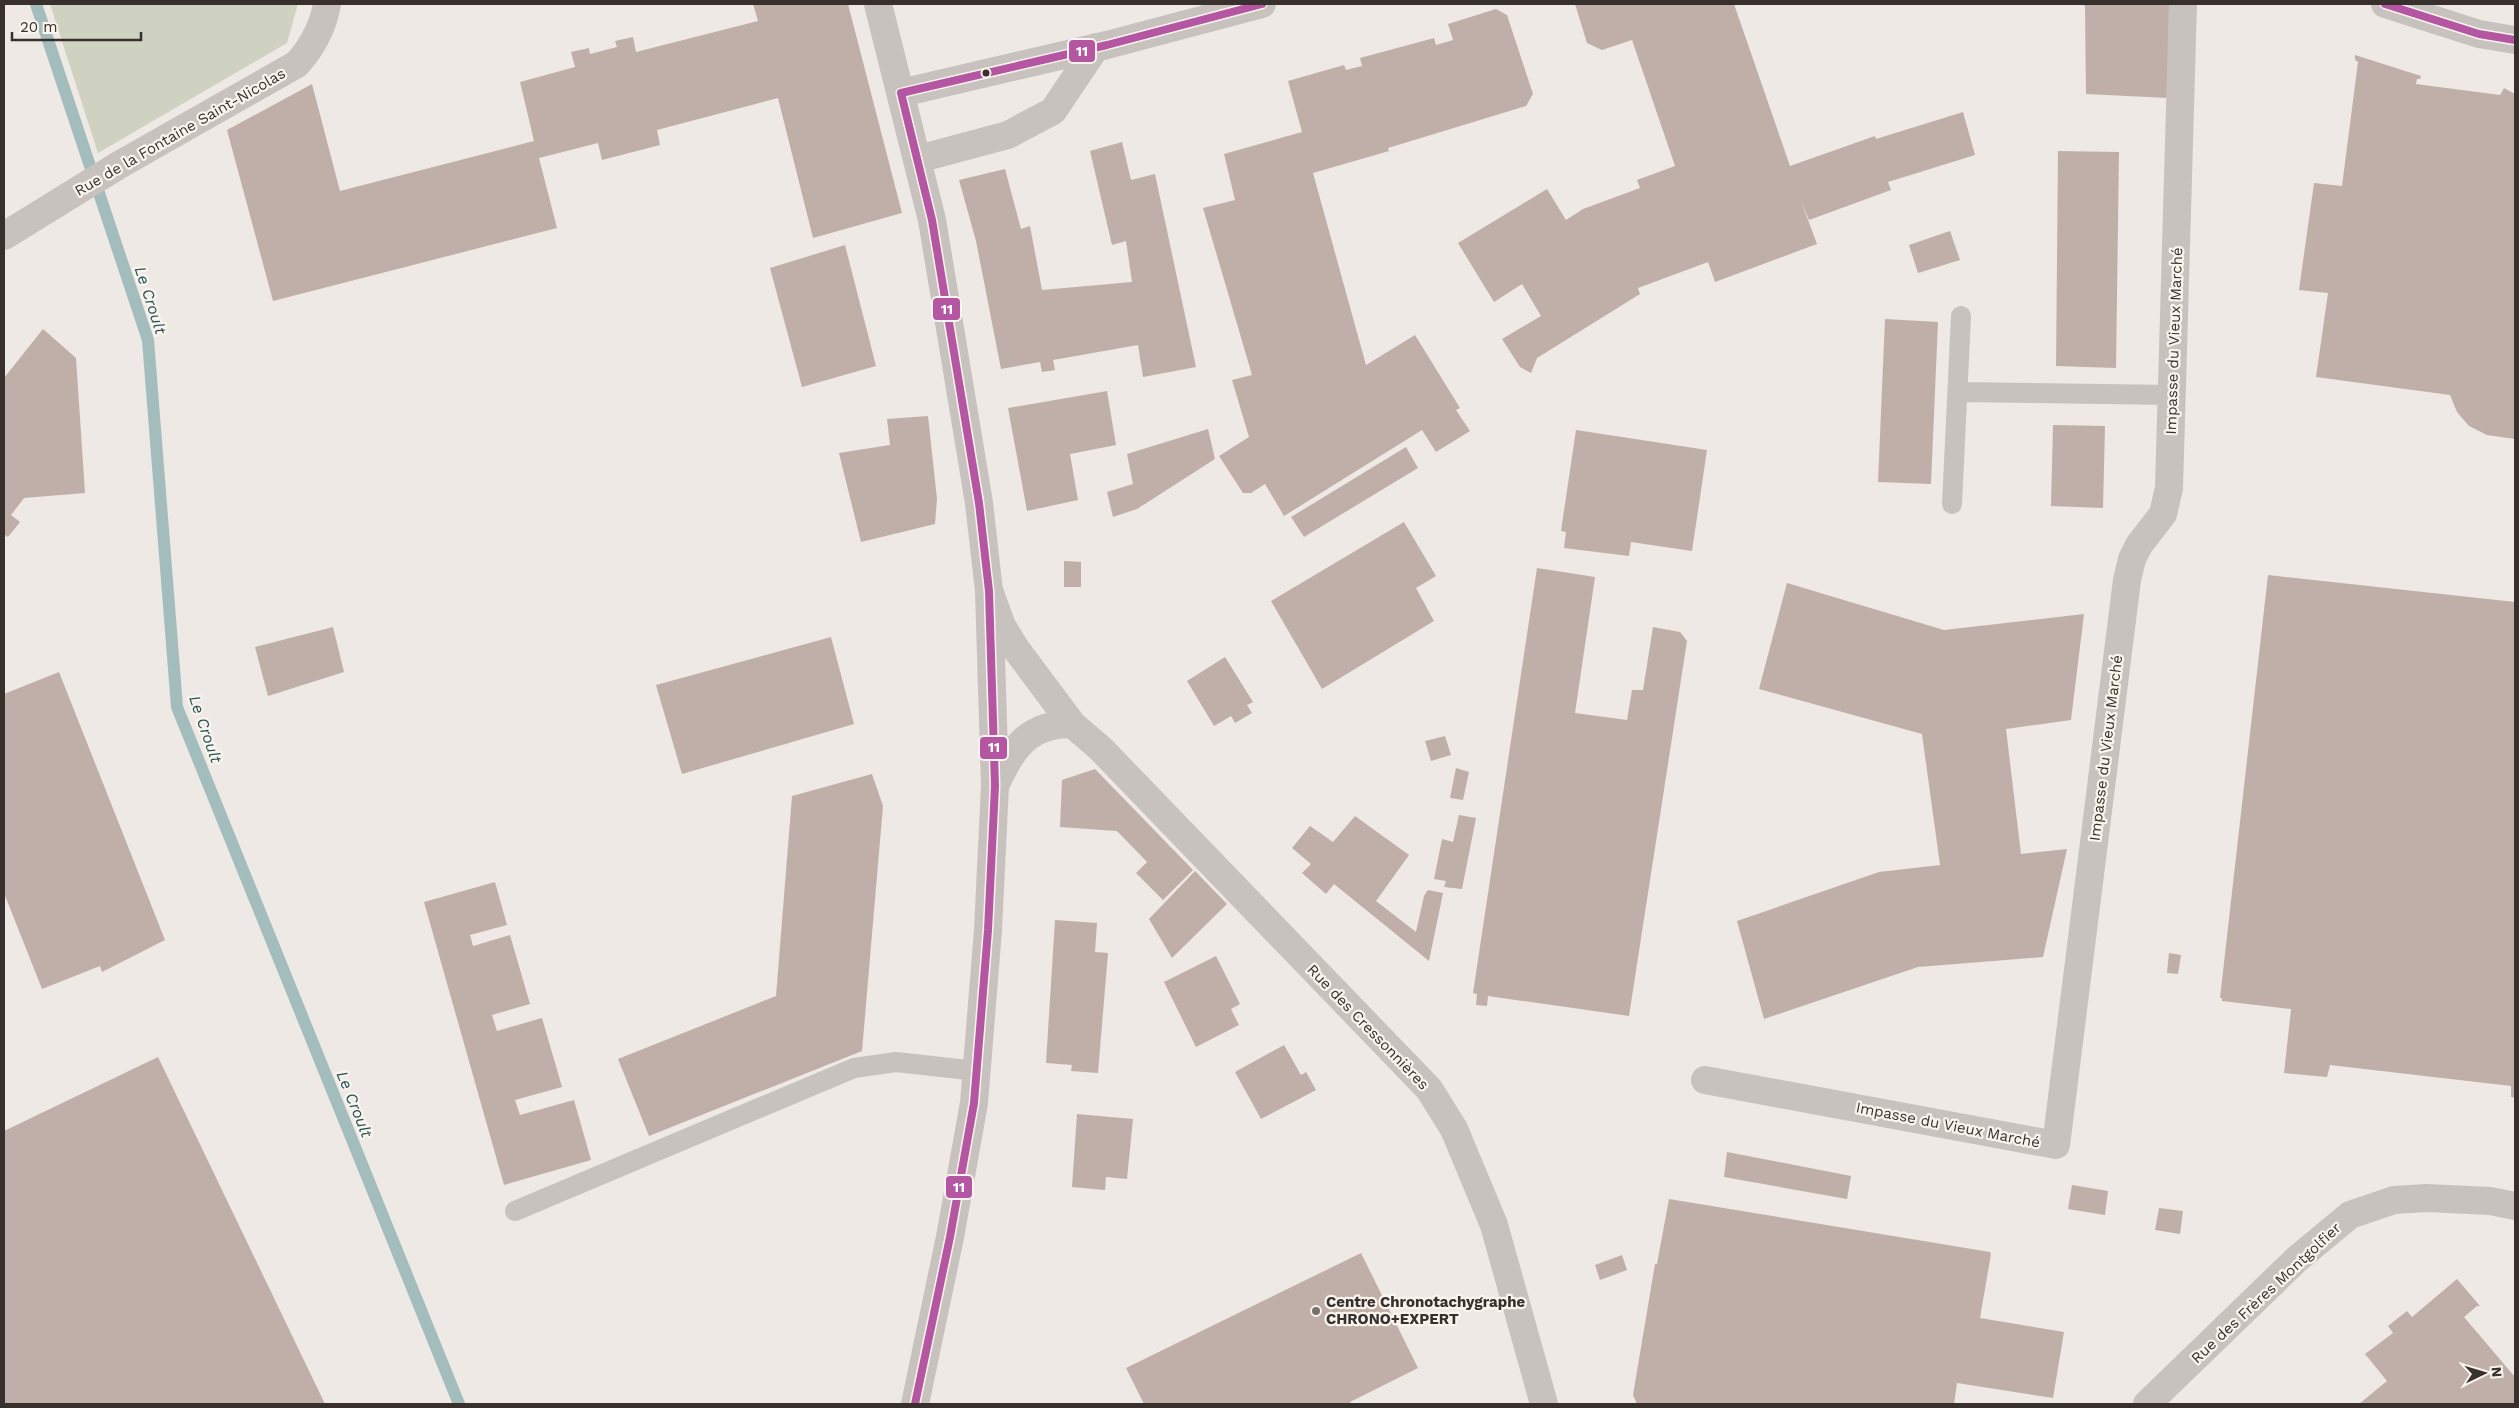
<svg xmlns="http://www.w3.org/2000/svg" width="2519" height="1408" viewBox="0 0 2519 1408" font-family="'Work Sans',sans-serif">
<rect width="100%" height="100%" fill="#eee9e4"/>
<path fill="#cfd2c0" d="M50,4H298L287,43L98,153Z"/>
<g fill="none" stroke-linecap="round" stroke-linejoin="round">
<path stroke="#a3bdbd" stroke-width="12" d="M36,4L148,340L177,707L459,1404"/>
</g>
<path fill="#c0afa8" d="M753,4H848L902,213L813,238L778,98L657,130L660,145L602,160L598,143L539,158L557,228L273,301L227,130L312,84L340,191L534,141L520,82L575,67L571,52L589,48L590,54L617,47L615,41L633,37L636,52L758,21Z
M1575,4H1734L1790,166L1875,136L1876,139L1963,112L1975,155L1888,182L1891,190L1809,220L1801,201L1817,244L1715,282L1708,262L1638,288L1640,294L1537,358L1531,373L1520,367L1502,339L1541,316L1522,284L1494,302L1458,243L1547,189L1566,220L1583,209L1640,188L1637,180L1675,166L1632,40L1602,50L1587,43Z
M2082,4H2169L2168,98L2086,94L2085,6Z
M1496,9L1507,15L1533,94L1526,106L1388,148L1389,151L1313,173L1366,365L1415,335L1460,408L1456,410L1470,431L1436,452L1422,430L1284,516L1265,484L1251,493H1243L1219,456L1249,437L1232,380L1252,375L1203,208L1235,200L1224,154L1302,132L1288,81L1344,65L1346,70L1362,66L1360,58L1434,38L1436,45L1453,40L1448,24Z
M2355,55L2421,76L2420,79H2417L2416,84L2500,95L2504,88L2515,94V439L2487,435L2469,426L2457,412L2450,395L2316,377L2328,293L2299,290L2314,183L2342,186L2358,62L2355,60Z
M1122,142L1131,180L1155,174L1196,367L1143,377L1138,345L1053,360L1055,370L1042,372L1040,362L1001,369L976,241L959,180L1005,169L1021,229L1030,226L1042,290L1132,282L1126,241L1112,245L1090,151Z
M2058,151L2119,152L2116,368L2056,366Z
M1950,231L1960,260L1918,273L1909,245Z
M845,245L876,366L802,387L770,268Z
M1885,319L1938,322L1931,484L1878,482Z
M43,329L76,358L85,493L24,498L11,515L20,522L8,537L5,535L4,537V378Z
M1107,391L1116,445L1070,454L1078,500L1027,511L1008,408Z
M928,416L937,499L935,524L861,542L839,453L890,445L887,419Z
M2053,425L2105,426L2103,508L2051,506Z
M1208,429L1215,459L1137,509L1113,517L1107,492L1133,484L1127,454Z
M1576,430L1707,450L1692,551L1631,542L1629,556L1564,548L1566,532L1561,531Z
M1406,447L1418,468L1304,537L1291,517Z
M1404,522L1436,576L1416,588L1434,621L1322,689L1271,601Z
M1064,561L1081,562V587H1064Z
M1537,568L1595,577L1575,713L1627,720L1632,690H1643L1653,627L1680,632L1687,641L1629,1016L1488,996L1487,1006L1476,1005L1477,994L1473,993Z
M2268,575L2515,602V1098L2511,1097V1086L2330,1065L2327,1077L2284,1073L2291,1009L2222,1001V998H2220Z
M1787,583L1944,630L2084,614L2071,720L2006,729L2021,854L2067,849L2043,957L1918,967L1764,1019L1737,921L1879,872L1940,865L1922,734L1759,689Z
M333,627L344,672L268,696L255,647Z
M831,637L854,724L682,774L656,685Z
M1225,657L1253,702L1247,705L1252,713L1235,723L1231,716L1214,726L1187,681Z
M59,672L165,940L102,972L100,966L42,989L4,893V694Z
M1445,736L1451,755L1431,761L1425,741Z
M1456,768L1469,772L1463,800L1450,798Z
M1095,769L1193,870L1163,900L1136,873L1147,862L1117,831L1060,827L1062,780Z
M872,774L883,806L862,1051L649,1136L618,1059L776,996L792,796Z
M1459,815L1476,818L1462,889L1444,887L1446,881L1434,879L1442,839L1453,842Z
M1355,816L1409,855L1376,901L1416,932L1424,896L1428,890L1443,893L1429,961L1334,884L1326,894L1302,873L1311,864L1292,848L1310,826L1333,842Z
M1195,871L1227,904L1172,958L1149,919Z
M495,882L507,925L470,935L473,946L510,935L530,1004L492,1015L497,1031L542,1018L562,1087L515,1100L520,1115L574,1100L591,1160L504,1185L424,902Z
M1055,920L1097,923L1095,952L1108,953L1098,1073L1071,1071L1072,1065L1046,1063Z
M2169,953L2181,955L2178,974L2167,973Z
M1216,956L1240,1004L1231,1009L1239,1025L1196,1047L1164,982Z
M1284,1045L1301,1075L1306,1072L1316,1090L1261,1119L1235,1072Z
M158,1057L325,1404H4V1131Z
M1077,1114L1133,1119L1127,1179L1106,1177L1105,1190L1072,1187Z
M1727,1152L1851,1176L1847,1199L1724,1177Z
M2072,1185L2108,1191L2105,1215L2068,1209Z
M1669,1199L1990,1252L1991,1254L1980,1318L2064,1332L2053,1398L1957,1383L1954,1404H1637L1633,1395L1655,1264H1657Z
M2159,1208L2183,1211L2180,1234L2155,1230Z
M1361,1253L1418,1368L1350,1402L1351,1404H1144L1126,1368Z
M1622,1255L1627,1270L1600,1280L1595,1265Z
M2457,1279L2480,1306H2477L2464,1317L2515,1377V1404H2359L2387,1381L2365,1354L2393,1333L2388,1326L2407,1311L2412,1317Z"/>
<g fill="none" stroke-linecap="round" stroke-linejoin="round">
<path stroke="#c7c2be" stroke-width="20" d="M1958,392L2172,395
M1952,504L1961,316
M515,1211L854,1068L896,1062L977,1071"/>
<path stroke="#c7c2be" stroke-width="28" d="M4,236L119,165L297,64C313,46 323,28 327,4
M990,593L1002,626L1016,649L1072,724L1101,749L1429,1089L1454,1129L1494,1225L1544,1404
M995,786C1012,748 1028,724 1072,724
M1705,1080L2056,1145L2127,580L2132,559L2139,545L2163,514L2169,488L2183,4
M2147,1404L2297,1259L2350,1215L2394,1200L2426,1198L2490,1201L2515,1206"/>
<path stroke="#c7c2be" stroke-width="28" d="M878,4L932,220L979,503L989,591L995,786L988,930L974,1103L950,1237L915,1404
M2385,4L2479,34L2515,40
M901,93L1107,45L1262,4
M918,159L1008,135L1053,111L1096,47"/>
<g stroke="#f9f4ed" stroke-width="11">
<path id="bus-1" d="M2385,4L2479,34L2515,40
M901,93L932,220L979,503L989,591L995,786L988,930L974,1103L950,1237L915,1404
M901,93L1107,45L1262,4"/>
</g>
<use href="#bus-1" stroke="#b456a1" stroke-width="8"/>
</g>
<circle fill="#38302c" stroke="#f9f4ed" stroke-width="2" cx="986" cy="73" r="4.5"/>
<circle fill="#78716c" stroke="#f9f4ed" stroke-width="2" cx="1316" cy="1311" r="5"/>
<g text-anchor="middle" stroke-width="4.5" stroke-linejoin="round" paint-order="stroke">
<g font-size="15" fill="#38302c" stroke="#f9f4ed">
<text transform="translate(180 132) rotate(-30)" y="5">Rue de la Fontaine Saint-Nicolas</text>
<text transform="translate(2174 341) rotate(-88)" y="5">Impasse du Vieux Marché</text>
<text transform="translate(2106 748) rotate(-83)" y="5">Impasse du Vieux Marché</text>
<text transform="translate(1368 1027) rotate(46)" y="5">Rue des Cressonnières</text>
<text transform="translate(1948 1125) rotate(11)" y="5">Impasse du Vieux Marché</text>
<text transform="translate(2266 1293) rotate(-43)" y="5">Rue des Frères Montgolfier</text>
</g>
<g font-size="15" font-weight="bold" fill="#38302c" stroke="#f9f4ed" text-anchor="start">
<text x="1326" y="1307">Centre Chronotachygraphe<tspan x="1326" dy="17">CHRONO+EXPERT</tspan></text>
</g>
<g font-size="16" font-style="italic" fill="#245256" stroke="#f9f4ed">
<text transform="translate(151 300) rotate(72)" y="6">Le Croult</text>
<text transform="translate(206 729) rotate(71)" y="6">Le Croult</text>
<text transform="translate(355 1104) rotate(68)" y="6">Le Croult</text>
</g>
</g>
<g stroke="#f9f4ed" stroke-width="2">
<rect x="1068" y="39" width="28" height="24" rx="5" fill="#b456a1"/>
<rect x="932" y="297" width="29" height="24" rx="5" fill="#b456a1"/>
<rect x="979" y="736" width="29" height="24" rx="5" fill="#b456a1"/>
<rect x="945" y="1175" width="28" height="24" rx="5" fill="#b456a1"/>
</g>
<g font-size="14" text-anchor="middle" font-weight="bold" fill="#fff">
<text x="1082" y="56">11</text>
<text x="947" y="314">11</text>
<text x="994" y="752">11</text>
<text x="959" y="1192">11</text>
</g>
<rect width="2519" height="1408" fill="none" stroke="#38302c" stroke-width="10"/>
<g transform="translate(2484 1373) rotate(85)" stroke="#f9f4ed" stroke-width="4" paint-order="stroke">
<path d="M0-4L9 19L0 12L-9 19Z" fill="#38302c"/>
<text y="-8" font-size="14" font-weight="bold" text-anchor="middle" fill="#38302c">N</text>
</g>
<path d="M12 32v8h129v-8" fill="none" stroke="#38302c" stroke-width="2.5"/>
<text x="20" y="32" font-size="15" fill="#38302c" stroke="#f9f4ed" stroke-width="4" paint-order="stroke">20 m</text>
</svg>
